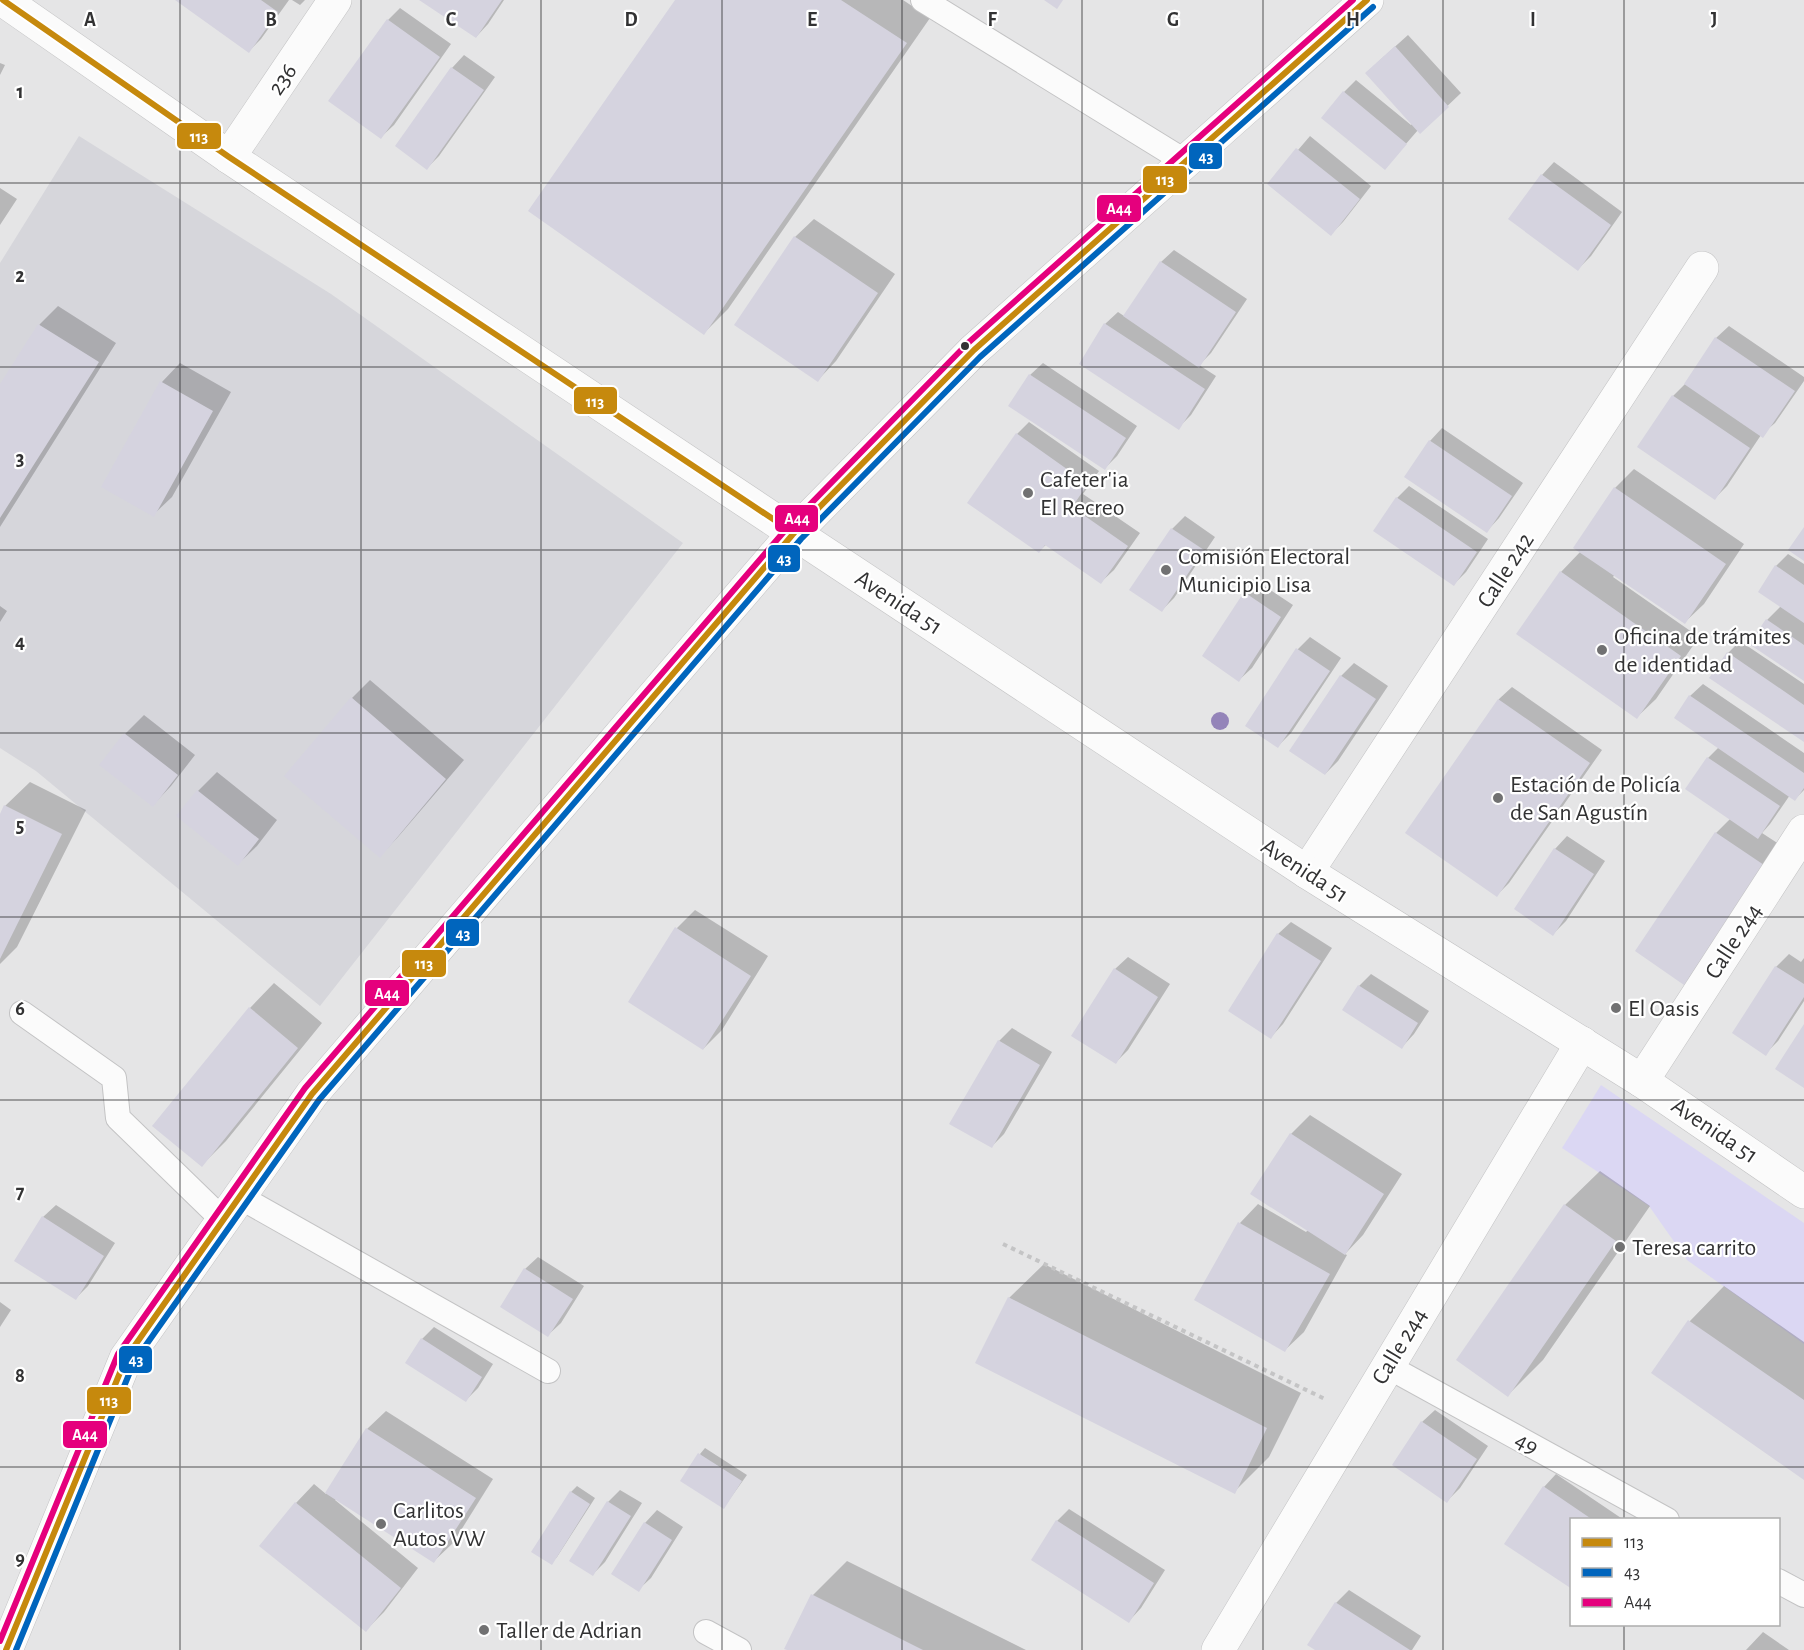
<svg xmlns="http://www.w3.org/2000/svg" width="1804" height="1650" viewBox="0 0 1804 1650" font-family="'Alegreya Sans',sans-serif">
<rect width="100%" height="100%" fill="#e5e5e6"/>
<path fill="#d6d6db" d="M79,136L331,294L683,543L320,1006L36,771L0,748V263Z"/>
<path fill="#dbd7f3" d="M1601,1085L1804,1223V1344L1687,1260L1649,1206L1562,1148Z"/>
<path fill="#0003" d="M180,0H289L261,39L249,51Z
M292,0H305L300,5Z
M422,0H504L488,24L476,37Z
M676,0H903L930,18L728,309L704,333Z
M400,8L451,44L394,125L381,137L388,20Z
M1408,35L1461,93L1420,132L1418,130L1385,168L1344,92L1356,80L1411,125L1412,124L1379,61Z
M464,55L495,77L439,156L427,168L397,146L452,68Z
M0,63L5,65L0,75Z
M1310,136L1371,186L1343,222L1331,234L1269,184Z
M1554,162L1622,212L1591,256L1578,269L1542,175Z
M0,188L17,199L0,225Z
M814,219L895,274L836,361L818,380L795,237Z
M1174,250L1247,299L1211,353L1199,365L1216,376L1191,415L1178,428L1105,324L1118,312L1124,316L1161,262Z
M58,306L116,343L0,527V387L40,324Z
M1729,326L1804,377V381L1775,423L1761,435L1727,486L1715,498L1673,396L1685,384L1716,338Z
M180,363L231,392L172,497L153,515L103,487L162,382Z
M1043,363L1137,426L1117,456L1105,468L1030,375Z
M1029,422L1099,471L1083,494L1140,533L1114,570L1101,582L1047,544L1039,551L1017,434Z
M1442,428L1523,483L1499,518L1487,531L1430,441Z
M1634,469L1744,544L1704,604L1685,622L1615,574L1613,577L1699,637L1656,699L1637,717L1561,572L1581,551L1615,488Z
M1409,486L1488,539L1466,572L1454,584L1397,498Z
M1185,516L1215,537L1174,598L1162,610L1131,590L1172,529Z
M1788,554L1804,564V679L1767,620L1781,606L1776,566Z
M1257,581L1293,605L1252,668L1239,680L1245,593Z
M0,606L7,611L0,622Z
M1310,637L1341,658L1291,733L1278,746L1298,649Z
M1740,641L1804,684V741L1728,653Z
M1354,663L1388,686L1338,761L1325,774L1291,751L1341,676Z
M370,680L464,760L398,837L380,856L352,698Z
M1703,684L1804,753V790L1795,799L1790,795L1770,824L1762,833L1782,846L1702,964L1684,983L1716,833L1731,818L1687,788L1708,758L1719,747L1690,696Z
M1512,687L1602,750L1509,883L1497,895L1407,832L1499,699Z
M144,715L195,755L171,786L153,805L101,764L125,734Z
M217,772L277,820L257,846L238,864L178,816L198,791Z
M30,782L86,810L17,947L0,964V817L5,806Z
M1567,836L1605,861L1566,921L1553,934L1555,849Z
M695,910L768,956L722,1030L703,1049L677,928Z
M1291,922L1332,948L1283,1024L1271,1037L1278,934Z
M1789,954L1801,962L1804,958V1001L1778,1041L1765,1054L1734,1033L1776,967Z
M1128,957L1170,984L1128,1050L1116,1062L1115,969Z
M1371,974L1429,1011L1414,1034L1402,1047L1359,986Z
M274,983L322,1023L226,1141L202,1165L250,1008Z
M1012,1028L1052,1052L1004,1134L992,1146L951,1123L999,1041Z
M1310,1115L1402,1174L1363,1235L1345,1254L1347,1255L1304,1332L1285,1350L1240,1223L1258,1204L1306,1232L1308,1230L1291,1134Z
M1600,1171L1650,1206L1543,1360L1508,1395L1565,1205Z
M56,1205L115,1243L88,1286L76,1298L43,1217Z
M538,1257L584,1286L561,1323L548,1335L525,1269Z
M1044,1264L1301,1393L1269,1457L1234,1492L1009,1298Z
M1724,1286L1804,1342V1478L1654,1373L1690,1321Z
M0,1302L11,1310L0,1327Z
M434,1327L493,1364L478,1388L466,1400L422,1339Z
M1435,1410L1488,1446L1460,1488L1447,1501L1422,1422Z
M386,1411L493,1479L453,1543L434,1561L336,1499L335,1500L418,1568L384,1612L366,1630L296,1503L314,1484L326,1494L367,1429Z
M705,1448L747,1475L724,1507L700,1454Z
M1556,1474L1624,1520H1572L1544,1487Z
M577,1486L595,1498L557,1557L551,1563L571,1492Z
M620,1490L642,1503L605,1562L593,1574L608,1502Z
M1069,1509L1165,1570L1141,1608L1129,1621L1057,1521Z
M657,1510L683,1527L651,1578L638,1590L613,1573L645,1523Z
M847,1561L1026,1650H790L813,1595Z
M1349,1590L1421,1636L1412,1650H1318L1309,1645L1336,1603Z
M1763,1632L1789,1650H1746Z"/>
<path fill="#d5d3df" d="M175,0H261L278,12L249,53Z
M419,0H502L476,38Z
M675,0H841L907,43L704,335L528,211Z
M1044,0H1063L1057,9Z
M387,19L440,57L381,139L328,101Z
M1395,46L1449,107L1420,134L1365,73Z
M451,67L484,90L427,170L395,146Z
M1343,91L1407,144L1385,170L1321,118Z
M1296,148L1360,199L1331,236L1267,184Z
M1541,174L1611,225L1578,271L1508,219Z
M794,236L878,293L818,382L734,325Z
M1160,261L1236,312L1199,368L1123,316Z
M1104,323L1205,389L1179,430L1079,364Z
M38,324L99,362L0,518V384Z
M1715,337L1795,391L1763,438L1684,384Z
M1029,374L1126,438L1105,470L1008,406Z
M160,381L213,411L154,517L101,487Z
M1672,395L1750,448L1715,500L1637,447Z
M1016,433L1088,484L1072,507L1128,546L1101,584L1045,545L1039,553L967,503Z
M1429,440L1512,496L1487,533L1404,477Z
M1614,487L1726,564L1685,624L1573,548Z
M1396,497L1477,552L1454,586L1373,531Z
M1804,527V561L1788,550Z
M1171,528L1204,550L1162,612L1129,590Z
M1775,565L1804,585V623L1758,592Z
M1560,571L1681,656L1637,719L1516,634Z
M1244,592L1281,617L1239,682L1202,656Z
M1766,619L1804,645V681L1749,644Z
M1296,648L1330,671L1278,748L1245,726Z
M1727,652L1804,705V742L1709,678Z
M1340,675L1376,699L1325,775L1289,751Z
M1689,695L1804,773V788L1795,801L1674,718Z
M351,697L446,779L380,858L284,776Z
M1498,699L1590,763L1497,897L1405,833Z
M124,733L178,775L153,807L99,765Z
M1707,757L1780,806L1758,839L1685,789Z
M197,790L259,839L238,866L176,816Z
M4,805L62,834L0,959V814Z
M1715,832L1764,865L1684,985L1635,951Z
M1554,848L1594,874L1553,936L1514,909Z
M675,927L751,976L703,1050L628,1002Z
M1277,933L1321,961L1271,1039L1228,1011Z
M1775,966L1804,984V997L1766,1056L1732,1033Z
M1114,968L1158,997L1116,1064L1071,1036Z
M1358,985L1418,1023L1402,1049L1342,1010Z
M249,1007L298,1048L202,1167L152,1126Z
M1804,1024V1088L1775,1069Z
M998,1040L1040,1065L992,1148L949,1124Z
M1290,1133L1384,1194L1345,1255L1250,1194Z
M1564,1204L1616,1241L1508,1397L1456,1360Z
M42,1216L104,1256L76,1300L14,1261Z
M1238,1222L1330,1274L1285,1352L1194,1300Z
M524,1268L573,1299L548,1337L500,1307Z
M1008,1297L1267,1428L1235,1494L975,1363Z
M1688,1320L1804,1400V1480L1651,1373Z
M421,1338L482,1377L466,1402L405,1363Z
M1421,1421L1477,1459L1447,1503L1392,1465Z
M366,1428L476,1498L434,1563L325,1493Z
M698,1453L742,1481L724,1509L680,1481Z
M1543,1486L1593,1520H1572V1589L1504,1544Z
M570,1491L590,1504L552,1565L531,1552Z
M607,1501L631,1516L593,1576L569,1561Z
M295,1502L401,1588L366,1632L259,1546Z
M1056,1520L1154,1583L1129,1623L1031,1560Z
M644,1522L672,1540L639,1592L611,1574Z
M811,1594L923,1650H787L784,1649Z
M1335,1602L1410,1650H1315L1307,1645Z"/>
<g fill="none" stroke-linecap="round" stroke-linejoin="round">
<g stroke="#c3c3c4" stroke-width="26">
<path id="service" d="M923,0L1186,162
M22,1013L114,1078L118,1118L224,1221
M240,1197L548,1371
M1387,1366L1667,1520
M1778,1581L1804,1595
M706,1632L739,1650"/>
</g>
<g stroke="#c3c3c4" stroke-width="34">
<path id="minor" d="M229,157L335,0
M1307,872L1702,268
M1642,1081L1804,831
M1218,1650L1582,1043"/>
</g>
<g stroke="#c3c3c4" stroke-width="34">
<path id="tertiary" d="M6,1650L126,1358L312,1094L794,533"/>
</g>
<g stroke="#c3c3c4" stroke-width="34">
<path id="secondary" d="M794,533L974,350L1367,0"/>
</g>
<g stroke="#c3c3c4" stroke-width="34">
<path id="primary" d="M3,0L229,157L794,533L1307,872L1642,1081L1804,1192"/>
</g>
<path stroke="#c4c4c5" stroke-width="4" stroke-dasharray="4.5 4.5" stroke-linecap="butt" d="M1003,1244L1325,1399"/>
<use href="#service" stroke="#fbfbfb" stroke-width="24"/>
<use href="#minor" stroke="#fbfbfb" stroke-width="33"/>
<use href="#tertiary" stroke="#fbfbfb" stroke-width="33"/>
<use href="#secondary" stroke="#fbfbfb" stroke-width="33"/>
<use href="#primary" stroke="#fbfbfb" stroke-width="33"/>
<g stroke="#fff" stroke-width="10">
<path id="bus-1" d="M3,0L229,157L794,533
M6,1650L126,1358L312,1094L794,533L974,350L1367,0"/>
</g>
<g stroke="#fff" stroke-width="10">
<path id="bus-2" d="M16,1650L134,1362L319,1100L801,539L980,357L1373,7"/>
</g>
<g stroke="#fff" stroke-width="10">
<path id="bus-3" d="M0,1641L118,1354L305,1088L788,527L968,343L1353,0"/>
</g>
<use href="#bus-1" stroke="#c6890d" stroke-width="6"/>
<use href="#bus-2" stroke="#0065bd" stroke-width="6"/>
<use href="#bus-3" stroke="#e5007d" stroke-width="6"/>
</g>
<circle fill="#9484b9" cx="1220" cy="721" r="9"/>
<path fill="none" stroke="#323233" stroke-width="1.5" stroke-opacity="0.55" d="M180,0V1650M361,0V1650M541,0V1650M722,0V1650M902,0V1650M1082,0V1650M1263,0V1650M1443,0V1650M1624,0V1520M0,183H1804M0,367H1804M0,550H1804M0,733H1804M0,917H1804M0,1100H1804M0,1283H1804M0,1467H1804M1624,1624V1650"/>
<circle fill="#323233" stroke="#fff" stroke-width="2" cx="965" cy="346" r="5"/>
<g fill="#717172" stroke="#fff" stroke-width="2">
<circle cx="1028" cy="493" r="6"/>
<circle cx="1166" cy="570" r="6"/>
<circle cx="1602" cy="650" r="6"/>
<circle cx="1498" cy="798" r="6"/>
<circle cx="1616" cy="1008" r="6"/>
<circle cx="1620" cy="1247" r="6"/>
<circle cx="381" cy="1524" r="6"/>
<circle cx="484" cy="1630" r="6"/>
</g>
<g text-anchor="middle" stroke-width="4.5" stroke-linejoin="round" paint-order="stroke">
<g font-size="24" fill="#323233" stroke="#fff">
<text transform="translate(282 79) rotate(-56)" y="8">236</text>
<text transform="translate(1505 570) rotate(-57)" y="8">Calle 242</text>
<text transform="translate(899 602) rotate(33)" y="8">Avenida 51</text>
<text transform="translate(1305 870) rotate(33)" y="8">Avenida 51</text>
<text transform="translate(1733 941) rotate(-57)" y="8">Calle 244</text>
<text transform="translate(1715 1130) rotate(34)" y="8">Avenida 51</text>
<text transform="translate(1399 1346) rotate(-59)" y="8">Calle 244</text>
<text transform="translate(1527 1443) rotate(29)" y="8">49</text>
</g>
<g font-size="24" fill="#323233" stroke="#fff" text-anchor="start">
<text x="1040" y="487">Cafeter'ia<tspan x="1040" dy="28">El Recreo</tspan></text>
<text x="1178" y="564">Comisión Electoral<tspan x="1178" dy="28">Municipio Lisa</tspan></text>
<text x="1614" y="644">Oficina de trámites<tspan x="1614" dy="28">de identidad</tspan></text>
<text x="1510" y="792">Estación de Policía<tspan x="1510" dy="28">de San Agustín</tspan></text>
<text x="1628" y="1016">El Oasis</text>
<text x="1632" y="1255">Teresa carrito</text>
<text x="393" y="1518">Carlitos<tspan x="393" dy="28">Autos VW</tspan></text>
<text x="496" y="1638">Taller de Adrian</text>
</g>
</g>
<g font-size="20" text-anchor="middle" font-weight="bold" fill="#323233" stroke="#fff" stroke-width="4.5" stroke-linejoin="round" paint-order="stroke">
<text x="90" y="26">A</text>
<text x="271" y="26">B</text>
<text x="451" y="26">C</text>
<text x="631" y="26">D</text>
<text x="812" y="26">E</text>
<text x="992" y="26">F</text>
<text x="1173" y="26">G</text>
<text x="1353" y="26">H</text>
<text x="1533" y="26">I</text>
<text x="1714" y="26">J</text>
<text x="20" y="98">1</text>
<text x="20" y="282">2</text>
<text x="20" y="465">3</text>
<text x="20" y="648">4</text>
<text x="20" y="832">5</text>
<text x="20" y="1015">6</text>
<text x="20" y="1198">7</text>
<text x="20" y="1382">8</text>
<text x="20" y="1565">9</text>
</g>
<g stroke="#fff" stroke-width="2">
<rect x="176" y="122" width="46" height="28" rx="6" fill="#c6890d"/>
<rect x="1188" y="142" width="35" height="28" rx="6" fill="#0065bd"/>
<rect x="1142" y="165" width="46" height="29" rx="6" fill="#c6890d"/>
<rect x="1096" y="194" width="46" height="29" rx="6" fill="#e5007d"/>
<rect x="573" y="386" width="45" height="29" rx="6" fill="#c6890d"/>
<rect x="774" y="504" width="45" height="29" rx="6" fill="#e5007d"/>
<rect x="767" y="544" width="34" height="29" rx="6" fill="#0065bd"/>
<rect x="445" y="918" width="35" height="29" rx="6" fill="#0065bd"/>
<rect x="401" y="949" width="46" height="29" rx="6" fill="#c6890d"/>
<rect x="364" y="979" width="46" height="28" rx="6" fill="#e5007d"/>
<rect x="118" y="1345" width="35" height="29" rx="6" fill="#0065bd"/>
<rect x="86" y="1386" width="46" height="29" rx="6" fill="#c6890d"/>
<rect x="62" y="1420" width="46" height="29" rx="6" fill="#e5007d"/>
</g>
<g font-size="16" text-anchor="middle" font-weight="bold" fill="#fff">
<text x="199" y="142">113</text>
<text x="1206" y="162">43</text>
<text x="1165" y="185">113</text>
<text x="1119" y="214">A44</text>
<text x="595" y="407">113</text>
<text x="797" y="524">A44</text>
<text x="784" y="564">43</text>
<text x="463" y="939">43</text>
<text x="424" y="969">113</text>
<text x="387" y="999">A44</text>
<text x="136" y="1365">43</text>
<text x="109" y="1406">113</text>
<text x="85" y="1440">A44</text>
</g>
<rect x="1570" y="1518" width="210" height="108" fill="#ffffff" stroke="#adadad" stroke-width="1.5"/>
<rect x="1582" y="1538" width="30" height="9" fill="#c6890d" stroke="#adadad" stroke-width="1.5"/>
<text x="1624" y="1548" font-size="18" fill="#323233">113</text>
<rect x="1582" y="1568" width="30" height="9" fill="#0065bd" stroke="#adadad" stroke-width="1.5"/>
<text x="1624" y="1578" font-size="18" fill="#323233">43</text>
<rect x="1582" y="1598" width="30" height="9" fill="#e5007d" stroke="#adadad" stroke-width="1.5"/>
<text x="1624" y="1608" font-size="18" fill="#323233">A44</text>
</svg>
